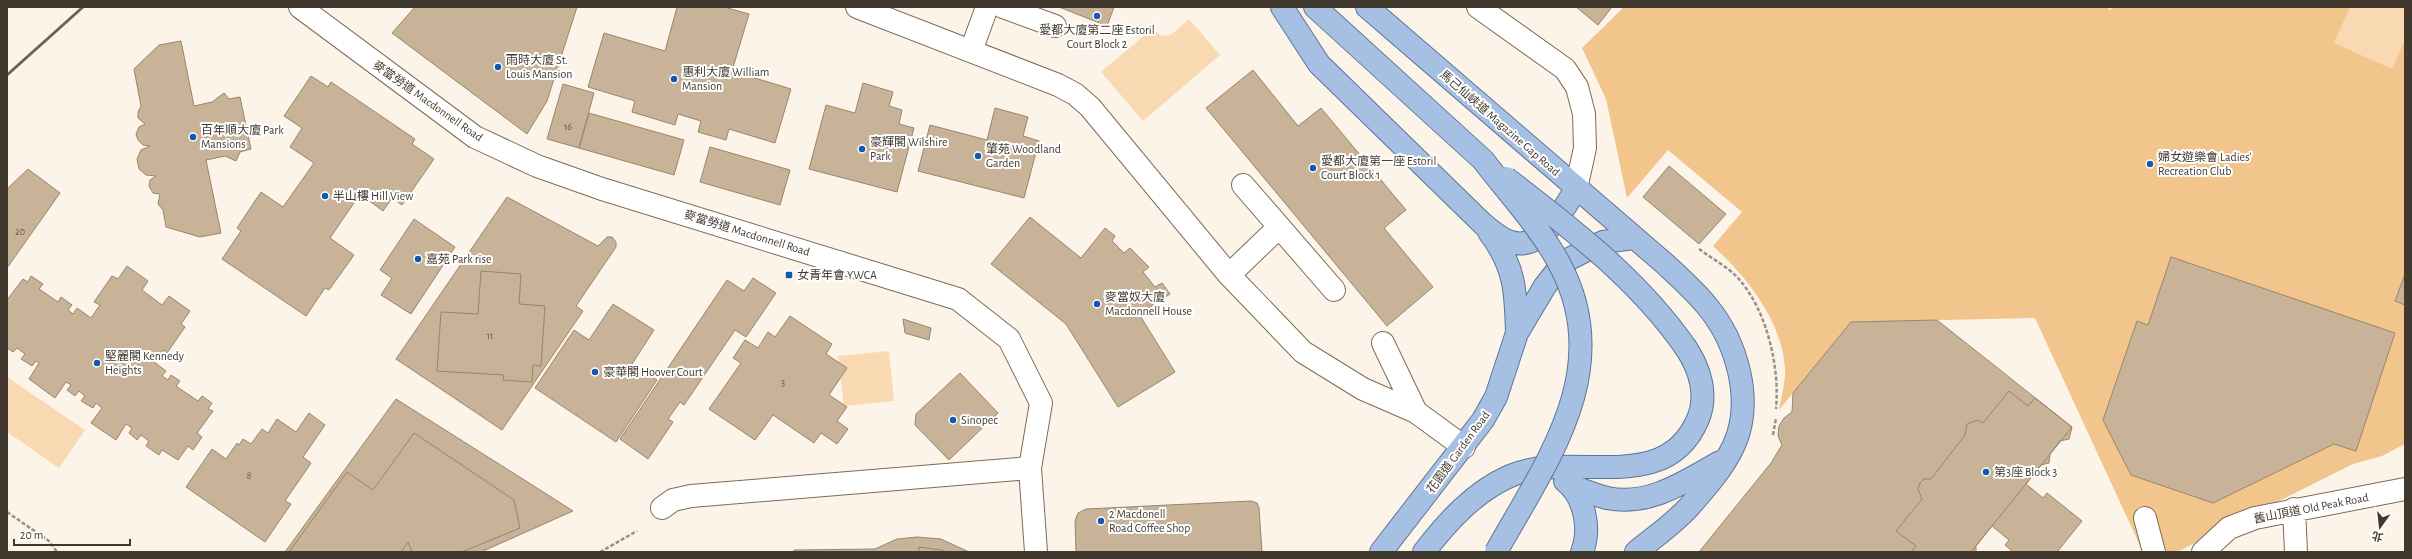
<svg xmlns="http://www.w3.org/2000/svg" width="2412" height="559" viewBox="0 0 2412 559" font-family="'Alegreya Sans','Noto Sans TC',sans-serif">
<rect width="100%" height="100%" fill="#fdf4e9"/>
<path fill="#f1c58b" d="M1624,7H2107L2110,10L2113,7H2405V444L2382,456L2353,464L2177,552H2143L2035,318L1851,322L1779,410C1781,397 1786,381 1785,368C1782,321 1746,276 1713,246L1742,212L1668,150L1627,198L1606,99L1582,48Z"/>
<path fill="#f8d9b2" d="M2350,7H2405V40L2392,69L2334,43Z
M1189,19L1220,55L1143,121L1101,72L1153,28L1161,36L1171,35Z
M889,351L894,401L844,406L838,356Z
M7,377L85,430L59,468L7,432Z"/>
<path fill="#c8b398" stroke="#99856b" d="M415,7H577L547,101L527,134L392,33Z
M677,7H724L749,14L732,71L791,89L775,143L729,129L726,140L698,132L701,121L678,114L675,125L632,112L635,101L588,87L604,33L665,51Z
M1059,7H1114L1107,26Z
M1576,7H1612L1598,25Z
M181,41L194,106L212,102L224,93L229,99L240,97L251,149L240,152L236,161L225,156L206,160L221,233L200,237L166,227L163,210L158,204L160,194L153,193L149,186L150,180L156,176L146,175L139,169L137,159L141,150L150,146L143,145L138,140L136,134L139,127L145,124L138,118V112L141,106L134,69L159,45Z
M1253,70L1298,126L1321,108L1406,210L1384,228L1433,287L1387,326L1206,108Z
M311,76L328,87L331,82L415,139L412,144L434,159L402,205L392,198L383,211L360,194L330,238L354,255L329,290L325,288L306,316L222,259L241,231L237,228L261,192L283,207L314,163L290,147L302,128L284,116Z
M863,83L893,92L889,106L902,110L899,124L914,128L897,192L809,169L826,105L855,113Z
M563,84L594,93L579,148L547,139Z
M995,108L1028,117L1023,136L1039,141L1024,198L918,171L930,125L987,140Z
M589,113L684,140L674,175L579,148Z
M710,147L790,170L780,205L700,182Z
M1669,166L1726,214L1699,244L1643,197Z
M28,169L60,193L7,268V189Z
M507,197L598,246L607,237H612L616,242V247L576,306L583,311L502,430L396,359Z
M1030,217L1081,258L1105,228L1115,236L1112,241L1124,253L1130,248L1149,267L1143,272L1155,287L1162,283L1170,294L1139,314L1175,372L1118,407L1066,324L991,264Z
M414,219L455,247L411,314L381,295L392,278L380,270Z
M2171,257L2395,333L2356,451L2334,444L2213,503L2131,475L2103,420L2137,321L2148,325Z
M127,266L148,281L142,290L162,305L169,296L190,311L181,324L185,327L167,353L163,350L154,362L166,371L162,376L168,380L171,375L180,381L176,386L198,401L202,396L212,403L208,409L213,411L197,433L202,437L193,450L188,446L178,460L162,450L159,455L146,446L149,441L141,435L137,440L129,433L132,428L126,424L116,440L91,423L102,408L96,403L93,408L81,401L85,396L79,391L75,396L67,390L71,385L66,382L55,398L29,379L39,363L36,361L32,366L21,359L25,354L17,348L13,352L7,348V300L23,279L28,282L31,276L43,284L39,289L58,302L61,297L72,305L68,310L73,314L77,308L91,318L100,305L94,302L112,276L118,279Z
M481,271L521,274L519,304L545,306L541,366L533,365L532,382L503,380L504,375L437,371L441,312L478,314Z
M2405,274V305L2395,301Z
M753,278L776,293L746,337L735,330L684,405L680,402L668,419L673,422L648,459L620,439L727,280L744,291Z
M613,304L654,330L632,364L657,380L616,442L535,388L574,330L589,340Z
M790,316L832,344L826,354L847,368L829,395L847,407L837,421L848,429L837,444L821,433L814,443L773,415L755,440L709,409L741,363L733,358L745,340L758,348L768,332L775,337Z
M903,319L931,328L929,340L905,333Z
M1937,320L2072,427L1971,552H1699L1771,463L1782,445L1778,436L1779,426L1784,418L1792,412L1793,393L1851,322Z
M960,373L998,413L949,460L915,425L916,414Z
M2009,391L2028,406L2035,398L2072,427L2069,439L2060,441L2050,454L2049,463L2041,465L2026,484L2043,498L2047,493L2082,521L2057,552H2013L2005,545L2009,540L1992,526L1976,546V552H1911L1916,546L1896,531L1922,499L1918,489L1920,483L1924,479H1931L1965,435L1967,424L1978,420L1983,423Z
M396,399L526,481L573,511L481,552H285Z
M309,413L325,425L303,457L311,463L285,501L291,504L265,542L186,487L212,449L226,459L237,443L239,445L243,439L251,444L262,429L268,433L277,419L296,432Z
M414,433L514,500L520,528L462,552H412L408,542L401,552H289L347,472L373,490Z
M1251,501L1257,503L1259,508L1262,552H1076L1075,521L1078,513L1086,509Z
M917,537L941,539L969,552H794V550L875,549L897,539Z
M919,547L941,550L946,552H919Z"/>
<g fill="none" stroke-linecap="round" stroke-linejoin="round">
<g stroke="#7e6b52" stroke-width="24">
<path id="minor" d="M300,7L475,137L537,166L602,189L958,299L1009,339L1041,403L1030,468L1036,552
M857,7L1058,85L1075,94L1090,107L1229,275L1303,352L1363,389L1416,412L1464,447
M1003,7L1055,26
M1478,7L1565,69L1577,87L1584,114L1585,148L1576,189
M971,51L987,7
M1243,185L1334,290
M1229,275L1279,227
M1383,343L1416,412
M662,508L673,500L691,496L1030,468
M2294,509L2296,552
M2145,518L2154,552
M2203,552L2229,528L2255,518L2405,489"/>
</g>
<g stroke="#5c7597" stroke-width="24">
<path id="major" d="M1282,7L1319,64L1483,224C1492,231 1500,239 1511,242C1542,252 1563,209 1576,189
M1315,7L1483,160
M1367,7L1664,263C1679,277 1694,290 1707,306C1737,342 1754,401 1734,445C1723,469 1704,490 1687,509C1672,525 1653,538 1636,552
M1489,232C1515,266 1516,292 1517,333
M1565,481C1585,497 1591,529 1582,552
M1572,486C1583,490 1595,495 1607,498C1649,507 1686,481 1720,462
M1381,552L1483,420L1496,397L1517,333L1545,286L1556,272L1569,259L1603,242L1634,238
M1424,552C1447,522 1474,492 1510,476C1572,449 1665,498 1698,419C1708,395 1700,369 1686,348"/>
</g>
<path stroke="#9a9186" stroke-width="2.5" stroke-dasharray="4 2" stroke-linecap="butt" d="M1699,249C1711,258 1728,267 1738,278C1767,310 1780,368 1776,409
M1773,435L1776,418
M7,512L49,541L57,552
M600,552L637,531"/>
<use href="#minor" stroke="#fff" stroke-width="22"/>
<use href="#major" stroke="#a6c0e3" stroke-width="22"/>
<path stroke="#6c6358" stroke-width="3" d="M7,75L83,7"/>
<g stroke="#5c7597" stroke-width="24" stroke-linecap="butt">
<path id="major-bridge" d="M1483,160C1508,193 1541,228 1560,265C1616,370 1546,462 1496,552
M1506,178C1572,229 1638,279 1686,348"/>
</g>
<use href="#major-bridge" stroke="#a6c0e3" stroke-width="22"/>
</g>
<g fill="#145aaa" stroke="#fff" stroke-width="1.5">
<circle cx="1097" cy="16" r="4"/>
<circle cx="498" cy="67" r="4"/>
<circle cx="674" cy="79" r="4"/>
<circle cx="193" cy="137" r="4"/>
<circle cx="862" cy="149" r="4"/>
<circle cx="978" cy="156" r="4"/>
<circle cx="2150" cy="164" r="4"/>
<circle cx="1313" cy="168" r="4"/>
<circle cx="325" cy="196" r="4"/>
<circle cx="418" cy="259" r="4"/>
<rect x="785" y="271" width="8" height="8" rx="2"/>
<circle cx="1097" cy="304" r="4"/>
<circle cx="97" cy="363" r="4"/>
<circle cx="595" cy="372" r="4"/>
<circle cx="953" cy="420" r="4"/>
<circle cx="1986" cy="472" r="4"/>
<circle cx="1101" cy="521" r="4"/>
</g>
<g text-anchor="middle" stroke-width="4" stroke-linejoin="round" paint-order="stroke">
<g font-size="10" fill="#645848">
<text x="568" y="130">16</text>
<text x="20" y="235">20</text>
<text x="490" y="339">11</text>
<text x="783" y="386">3</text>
<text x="249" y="479">8</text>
</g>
<g font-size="12" fill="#42392e" stroke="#fff" text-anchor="start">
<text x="1097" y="34" text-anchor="middle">愛都大廈第二座 Estoril<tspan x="1097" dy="14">Court Block 2</tspan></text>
<text x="506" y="64">雨時大廈 St.<tspan x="506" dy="14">Louis Mansion</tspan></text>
<text x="682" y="76">惠利大廈 William<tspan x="682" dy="14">Mansion</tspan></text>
<text x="201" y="134">百年順大廈 Park<tspan x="201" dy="14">Mansions</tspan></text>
<text x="870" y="146">豪輝閣 Wilshire<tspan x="870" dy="14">Park</tspan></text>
<text x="986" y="153">肇苑 Woodland<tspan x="986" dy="14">Garden</tspan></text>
<text x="2158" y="161">婦女遊樂會 Ladies'<tspan x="2158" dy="14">Recreation Club</tspan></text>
<text x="1321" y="165">愛都大廈第一座 Estoril<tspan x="1321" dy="14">Court Block 1</tspan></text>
<text x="333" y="200">半山樓 Hill View</text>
<text x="426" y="263">嘉苑 Park rise</text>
<text x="797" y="279">女青年會 YWCA</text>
<text x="1105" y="301">麥當奴大廈<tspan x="1105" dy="14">Macdonnell House</tspan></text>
<text x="105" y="360">堅麗閣 Kennedy<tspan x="105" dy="14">Heights</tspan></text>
<text x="603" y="376">豪華閣 Hoover Court</text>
<text x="961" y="424">Sinopec</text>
<text x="1994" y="476">第3座 Block 3</text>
<text x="1109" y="518">2 Macdonell<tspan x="1109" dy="14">Road Coffee Shop</tspan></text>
</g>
<g font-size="12" fill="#42392e" stroke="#fff">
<text transform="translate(428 101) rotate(35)" y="4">麥當勞道 Macdonnell Road</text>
<text transform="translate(1500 123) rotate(41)" y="4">馬己仙峽道 Magazine Gap Road</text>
<text transform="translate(747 233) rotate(17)" y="4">麥當勞道 Macdonnell Road</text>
<text transform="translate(1458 452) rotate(-54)" y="4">花園道 Garden Road</text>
<text transform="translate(2311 508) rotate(-11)" y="4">舊山頂道 Old Peak Road</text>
</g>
</g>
<rect width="2412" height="559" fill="none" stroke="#42392e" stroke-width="16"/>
<g transform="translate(2380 527) rotate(195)" stroke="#ffffff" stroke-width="3" paint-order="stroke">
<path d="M0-3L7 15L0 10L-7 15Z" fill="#42392e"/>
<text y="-6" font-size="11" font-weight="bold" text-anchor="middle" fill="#42392e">北</text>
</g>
<path d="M14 539v6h116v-6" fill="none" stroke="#42392e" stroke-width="2"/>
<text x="20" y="539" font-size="12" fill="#42392e" stroke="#ffffff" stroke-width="3" paint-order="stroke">20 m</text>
</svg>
